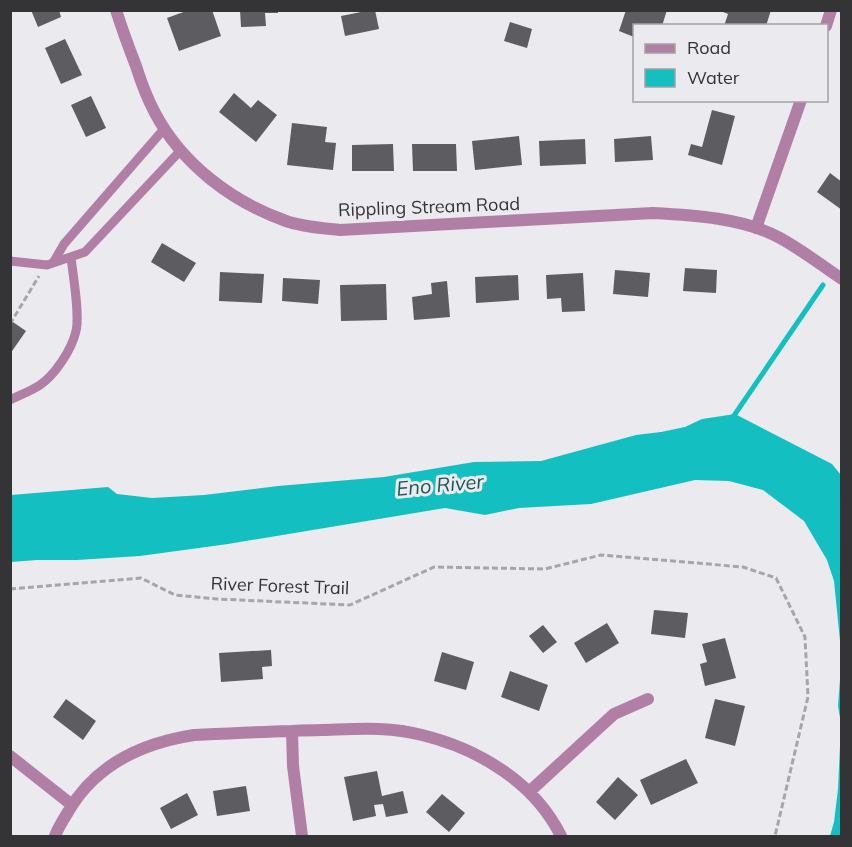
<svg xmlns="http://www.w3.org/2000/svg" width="852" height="847" viewBox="0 0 852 847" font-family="Mulish,sans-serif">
<rect width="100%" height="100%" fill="#ebeaee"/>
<path fill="#14bfc1" d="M735,414L832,464L841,475V651L834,581L827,560L804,521L763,490L729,481L695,480L591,504L519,508L485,515L445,508L228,544L140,556L77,560H37L11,562V495L108,487L117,494L152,498L204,495L278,486L384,477L474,462L541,461L636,435L661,432L685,427L702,419Z
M841,666V836H830L834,822L838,789L841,724L838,706Z"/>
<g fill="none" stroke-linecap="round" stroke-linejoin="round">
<path stroke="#14bfc1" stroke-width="5" d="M731,420L823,285"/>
</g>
<path fill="#5d5c60" d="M31,10H59L61,17L38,27Z
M189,10H212L221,36L179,51L167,18Z
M240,10H278V13H265L266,26L241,27Z
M371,10H375L379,29L345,36L341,16Z
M626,10H667L662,26H634V37L619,31Z
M718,10H771L766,26H724L728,14Z
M510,22L532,29L527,48L504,41Z
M65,39L82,75L61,84L45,48Z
M234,93L251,108L258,100L277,115L256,142L219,112Z
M91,96L106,128L86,137L71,105Z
M712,110L735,116L722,165L688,155L691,144L702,147Z
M292,123L327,127L325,142L336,143L333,170L287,165Z
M519,136L522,165L475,170L472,141Z
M651,136L653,160L615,162L614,139Z
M585,139L586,164L540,166L539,141Z
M393,144L394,171H352V145Z
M412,144H456L457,171H413Z
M830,173L842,182V210L817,192Z
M162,243L196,263L184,282L151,262Z
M685,268L717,270L716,293L683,291Z
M615,270L650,273L648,297L613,294Z
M220,272L264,274L262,303L219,301Z
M583,273L585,311L562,312L561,298L547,299L546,275Z
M518,275L519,300L476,303L475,277Z
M283,278L320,280L318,304L282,301Z
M447,281L450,317L414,320L412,297L432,294L431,283Z
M386,284L387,320L341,321L340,285Z
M10,320L26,331L10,354Z
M654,610L688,613L685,638L651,634Z
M607,623L619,643L586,663L574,643Z
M543,625L557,642L543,653L529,636Z
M725,638L736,678L705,686L700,664L707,662L702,644Z
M271,650L272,666L262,667L263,679L221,682L219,653Z
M442,652L474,662L466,690L434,681Z
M510,671L548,685L539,711L501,697Z
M66,699L96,721L83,740L53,717Z
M715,699L745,706L735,746L705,738Z
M686,759L698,783L651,805L640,780Z
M377,771L382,796L403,791L408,813L386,817L383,804L374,805L376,816L353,821L344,777Z
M618,777L638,795L615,820L596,802Z
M246,786L250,811L217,816L213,791Z
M187,793L198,815L171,829L160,808Z
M442,794L465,813L449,832L426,812Z"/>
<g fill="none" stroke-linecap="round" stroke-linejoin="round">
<path stroke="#a6a5a9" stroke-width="3" stroke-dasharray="6 3" stroke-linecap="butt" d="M10,324L39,276
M10,589L141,578L175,595L217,599L350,605L434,567L545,569L601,555L743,567L776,578L805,637L808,697L775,836"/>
<path stroke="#b17fa6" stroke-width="9" d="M10,261L47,265L85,252L181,150
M53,263L64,244L164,129
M10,400C20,395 31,391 40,385C55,375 72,349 76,331C80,314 73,276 71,257"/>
<path stroke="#b17fa6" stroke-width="12" d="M116,10C122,29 129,48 136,66C141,82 147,98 155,113C182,164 232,202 286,221C303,227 322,228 340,230L653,213C693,215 744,218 780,238C802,250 821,265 842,279
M826,26L831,10
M756,228L801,100
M292,731L293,766L302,836
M10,756L72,805
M529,792L614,714L648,699
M55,836C58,828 63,820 68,812C95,765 142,743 194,735C237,733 279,731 322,730C355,729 389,726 422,735C479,749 534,782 561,836"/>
</g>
<g text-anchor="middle" stroke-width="6" stroke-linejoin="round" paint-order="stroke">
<g font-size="18" fill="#343335" stroke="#ebeaee">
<text transform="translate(429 207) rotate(-2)" y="6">Rippling Stream Road</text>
<text transform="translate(280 586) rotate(2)" y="6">River Forest Trail</text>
</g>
<g font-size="20" font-style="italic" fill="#1a5758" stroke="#ebeaee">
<text transform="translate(440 485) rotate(-5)" y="7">Eno River</text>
</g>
</g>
<rect width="852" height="847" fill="none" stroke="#343335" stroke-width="24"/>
<rect x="633" y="24" width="195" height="78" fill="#ebeaee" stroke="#a2a1a4" stroke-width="1.5"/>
<rect x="645" y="44" width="30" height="9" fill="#b17fa6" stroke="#a2a1a4" stroke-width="1.5"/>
<text x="687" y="54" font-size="18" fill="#343335">Road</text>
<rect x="645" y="69" width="30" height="18" fill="#14bfc1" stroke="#a2a1a4" stroke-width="1.5"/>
<text x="687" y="84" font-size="18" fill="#343335">Water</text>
</svg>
